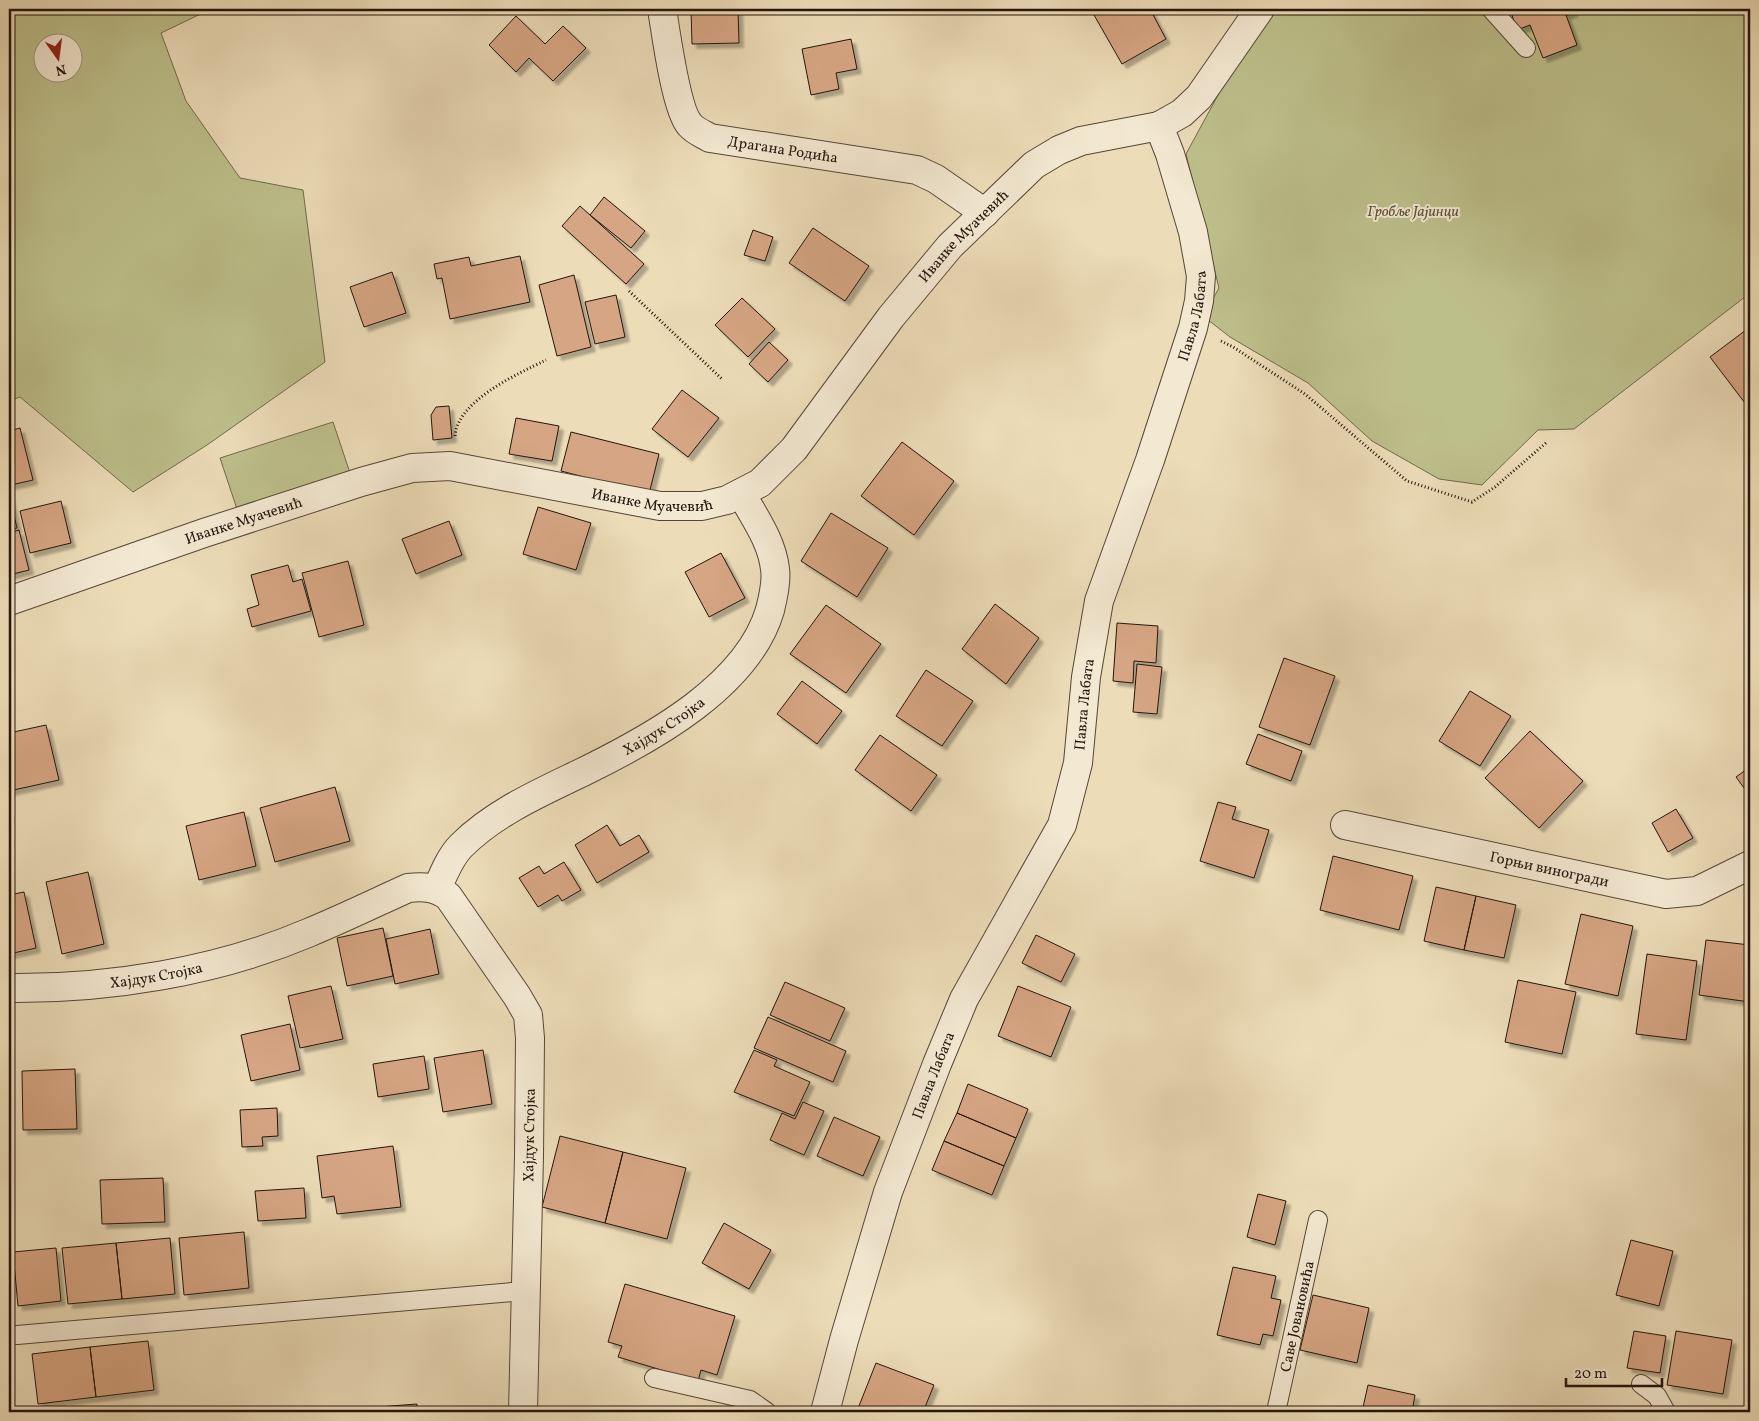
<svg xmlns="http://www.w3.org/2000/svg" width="1759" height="1421" viewBox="0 0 1759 1421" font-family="Vollkorn,serif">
<defs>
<filter id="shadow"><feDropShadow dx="4.5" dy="4.5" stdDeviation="1" flood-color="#0004"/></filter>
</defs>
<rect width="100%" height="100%" fill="#ecdcb8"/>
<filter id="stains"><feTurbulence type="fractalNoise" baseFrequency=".004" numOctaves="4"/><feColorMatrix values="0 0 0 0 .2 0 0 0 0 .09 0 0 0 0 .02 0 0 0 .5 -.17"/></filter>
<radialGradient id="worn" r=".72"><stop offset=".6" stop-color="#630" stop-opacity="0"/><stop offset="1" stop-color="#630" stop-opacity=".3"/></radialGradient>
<path fill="#bdbf8b" stroke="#706a4c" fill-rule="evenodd" d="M9,9H211L161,33L186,101L240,178L303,190L325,362L207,445L133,492L20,397L9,401ZM72,42V72H42V42Z
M1276,9H1750V293L1574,429L1538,430L1482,485L1439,479L1372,441L1308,383L1230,337L1203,316L1219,288L1186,154L1224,84Z
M333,422L351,476L238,512L220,458Z"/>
<path fill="#d6a583" stroke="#24150d" filter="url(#shadow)" d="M691,9H738L739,43L692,44Z
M1105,9H1150L1166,39L1122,64L1094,15Z
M1510,9H1573L1574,12L1566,15L1577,45L1543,58L1530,25L1517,30Z
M516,16L545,44L563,26L586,48L553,81L529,58L516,72L489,45Z
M851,39L857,69L836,73L839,89L811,95L802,49Z
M604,197L645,231L631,248L590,215Z
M580,206L644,264L626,284L562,226Z
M813,228L869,266L845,301L789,263Z
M753,230L773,237L765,261L744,255Z
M520,256L530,302L450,319L442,278L437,279L434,264L469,257L471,266Z
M392,272L406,313L364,327L350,287Z
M574,275L591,347L557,356L539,285Z
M616,295L625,337L595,344L585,302Z
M742,298L775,329L748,357L715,325Z
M1750,327V399L1745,403L1710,357Z
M769,342L788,360L768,382L749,364Z
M682,390L719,418L688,457L652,429Z
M449,406L452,438L433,440L431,415L436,407Z
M516,418L559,426L552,461L509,454Z
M20,428L33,480L11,485L9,477V431Z
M571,432L659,454L649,494L561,471Z
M902,442L954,481L914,535L861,496Z
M9,493L17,528L9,530Z
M61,501L71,543L30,553L20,511Z
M538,507L591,523L576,570L523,554Z
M831,513L888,548L857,597L801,561Z
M449,521L462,555L416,574L402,539Z
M19,530L29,570L9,575V533Z
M721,553L745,598L709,617L685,572Z
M348,561L364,625L319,637L302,573Z
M288,565L293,582L302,579L311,611L252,627L247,609L259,605L251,575Z
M995,604L1039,638L1006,684L962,649Z
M826,605L881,644L846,693L790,654Z
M1117,623L1158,626L1156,663L1134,661L1133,683L1113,681Z
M1284,658L1335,676L1310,745L1259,727Z
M1137,664L1162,667L1157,714L1133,712Z
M926,670L973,701L942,746L896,716Z
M802,681L842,711L817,744L777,714Z
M1470,691L1511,716L1480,766L1439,741Z
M46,725L59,780L9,791V733Z
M1530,731L1583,781L1539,828L1485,778Z
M1258,734L1302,751L1291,781L1246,764Z
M880,735L937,775L911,811L855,770Z
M1750,767V796L1736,777Z
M335,787L350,841L275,862L260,808Z
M1218,802L1236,807L1232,819L1269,830L1254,878L1200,861Z
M1676,809L1693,838L1668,852L1652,823Z
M244,812L256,866L199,880L186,826Z
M607,825L620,846L639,835L649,852L597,883L575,845Z
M1333,856L1413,876L1399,930L1320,910Z
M564,862L581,890L562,901L558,895L538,907L519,878L539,866L544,874Z
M88,872L104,944L62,954L46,882Z
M1436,887L1476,896L1464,950L1424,941Z
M24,892L36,948L9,954V895Z
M1476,896L1516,905L1504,958L1464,950Z
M1581,914L1633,926L1618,996L1565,984Z
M383,928L393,976L347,986L337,938Z
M430,929L439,974L395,984L386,939Z
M1036,935L1075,954L1061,982L1022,963Z
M1706,940L1750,945V1002L1699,995Z
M1647,954L1697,961L1686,1040L1636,1034Z
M1518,980L1576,992L1562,1054L1505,1042Z
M785,982L845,1008L830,1041L770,1015Z
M331,986L343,1039L300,1048L288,996Z
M1018,986L1071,1007L1051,1057L998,1036Z
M768,1017L846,1051L833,1082L754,1048Z
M290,1024L300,1070L251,1081L241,1035Z
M483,1050L492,1104L443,1112L434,1058Z
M754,1050L777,1060L774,1066L810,1082L794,1116L734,1092Z
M424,1056L429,1089L378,1097L373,1064Z
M75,1069L77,1129L23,1130L22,1071Z
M968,1084L1028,1109L1016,1138L957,1113Z
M803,1102L824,1111L804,1155L770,1140L782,1113L795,1119Z
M277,1108L278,1136L262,1137L263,1146L242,1147L240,1110Z
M957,1113L1016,1138L1004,1166L944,1141Z
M834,1117L880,1137L863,1176L817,1156Z
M560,1136L623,1152L605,1223L542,1207Z
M944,1141L1004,1166L992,1195L932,1170Z
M393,1146L401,1207L337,1214L334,1196L322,1198L317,1156Z
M623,1152L686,1168L667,1239L605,1223Z
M163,1178L165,1222L102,1224L100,1180Z
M304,1188L306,1218L258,1221L255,1191Z
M1258,1194L1286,1201L1275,1245L1247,1237Z
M724,1223L771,1250L749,1289L702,1263Z
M244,1232L249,1288L184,1295L179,1238Z
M170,1238L175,1294L122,1299L116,1243Z
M1631,1240L1673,1251L1659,1306L1616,1295Z
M116,1243L122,1299L68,1304L62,1248Z
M56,1248L61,1301L18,1306L13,1252Z
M1233,1267L1276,1276L1271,1298L1281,1300L1273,1336L1263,1334L1260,1345L1217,1335Z
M625,1284L735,1316L717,1375L701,1370L698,1381L618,1357L622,1346L608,1342Z
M1313,1295L1369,1308L1357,1363L1300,1350Z
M1634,1331L1666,1336L1660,1373L1627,1368Z
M1676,1331L1732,1340L1723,1394L1667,1385Z
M148,1341L154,1390L96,1397L90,1347Z
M90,1347L96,1397L38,1404L32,1354Z
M876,1363L934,1385L923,1412L857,1411Z
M1368,1385L1415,1395L1412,1412H1362Z
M417,1404V1412H364V1408Z
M262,1408V1412H213V1411Z"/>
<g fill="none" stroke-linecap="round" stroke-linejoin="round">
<g stroke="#564738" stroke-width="20">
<g id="lane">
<path d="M1491,9L1526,48"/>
<path d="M17,1335L524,1291"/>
<path d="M654,1378L750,1400L767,1412"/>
<path d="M1641,1384L1657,1396L1666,1412"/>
<path id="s1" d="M1276,1412L1318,1220"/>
</g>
</g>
<g stroke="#564738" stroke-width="30">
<g id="street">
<path id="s2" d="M662,9C666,33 676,110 690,125C695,131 703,134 710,138L917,170L936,179L985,213"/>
<path id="s3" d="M9,601L204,533L361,482L412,468L450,466L660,506H702L727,500L760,483L794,449L891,317L950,246L1034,165L1059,150L1081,141L1159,126"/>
<path id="s4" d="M1345,825L1666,894L1697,891L1750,865"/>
<path id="s5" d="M437,889C443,875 450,857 461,846C496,811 544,791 587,770C654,737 748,685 770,610C773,598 777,581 775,569C772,541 754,517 741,493"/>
<path id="s6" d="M9,988C108,989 216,972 308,933C342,919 375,903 408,888C424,886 434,887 448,896L517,996L528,1015L530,1038L529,1156L523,1412"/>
<path id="s7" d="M825,1412L844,1340L888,1192L937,1064L964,999L1062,825L1078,763L1086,677L1099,601L1150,460L1193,328L1199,301L1201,276L1193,232L1170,154L1159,126L1182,113L1199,97L1260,9"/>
</g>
</g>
<path stroke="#24150d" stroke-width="3" stroke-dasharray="1 2.5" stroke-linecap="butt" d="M629,291L722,379
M1221,341L1233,347L1305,394L1407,481L1472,502L1495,487L1547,442
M455,436C458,400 518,374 546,360"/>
<use href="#lane" stroke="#f3e8d1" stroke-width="18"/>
<use href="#street" stroke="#f3e8d1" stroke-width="28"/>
</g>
<g text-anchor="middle" stroke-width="4" stroke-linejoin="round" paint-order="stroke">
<g font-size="15" fill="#24150d" stroke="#f3e8d1">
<text dy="5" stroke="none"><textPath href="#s2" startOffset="218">Драгана Родића</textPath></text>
<text dy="5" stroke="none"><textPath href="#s3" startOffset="1102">Иванке Муачевић</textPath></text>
<text dy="5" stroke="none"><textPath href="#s7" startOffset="1164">Павла Лабата</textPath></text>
<text dy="5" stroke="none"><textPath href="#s3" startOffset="668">Иванке Муачевић</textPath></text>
<text dy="5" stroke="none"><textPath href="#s3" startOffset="248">Иванке Муачевић</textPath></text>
<text dy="5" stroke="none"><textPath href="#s7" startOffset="759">Павла Лабата</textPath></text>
<text dy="5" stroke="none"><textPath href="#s5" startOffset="286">Хајдук Стојка</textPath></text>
<text dy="5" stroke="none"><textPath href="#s4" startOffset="209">Горњи виногради</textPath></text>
<text dy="5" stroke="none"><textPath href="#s6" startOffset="148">Хајдук Стојка</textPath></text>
<text dy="5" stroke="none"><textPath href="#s7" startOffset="354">Павла Лабата</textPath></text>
<text transform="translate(529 1135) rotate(-89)" y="5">Хајдук Стојка</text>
<text dy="5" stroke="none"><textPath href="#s1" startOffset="98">Саве Јовановића</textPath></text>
</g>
<g font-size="15" font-style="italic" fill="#5a5039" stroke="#f3e8d1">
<text x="1413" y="216">Гробље Јајинци</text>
</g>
</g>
<rect width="1759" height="1421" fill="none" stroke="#ecdcb8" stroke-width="30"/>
<rect x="10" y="10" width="1739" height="1401" fill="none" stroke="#24150d" stroke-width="2.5"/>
<rect x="15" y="15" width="1729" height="1391" fill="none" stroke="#24150d"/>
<g transform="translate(58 58) rotate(166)"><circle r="24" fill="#f3e8d1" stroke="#a09483"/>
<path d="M0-4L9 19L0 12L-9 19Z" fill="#8f2418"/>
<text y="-8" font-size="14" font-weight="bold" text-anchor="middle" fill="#24150d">N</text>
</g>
<path d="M1566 1378v8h96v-8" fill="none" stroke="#24150d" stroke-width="2.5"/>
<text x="1574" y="1378" font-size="15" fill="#24150d" stroke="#f3e8d1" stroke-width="4" paint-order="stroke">20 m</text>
<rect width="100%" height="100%" filter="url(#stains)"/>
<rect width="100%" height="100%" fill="url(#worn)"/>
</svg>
